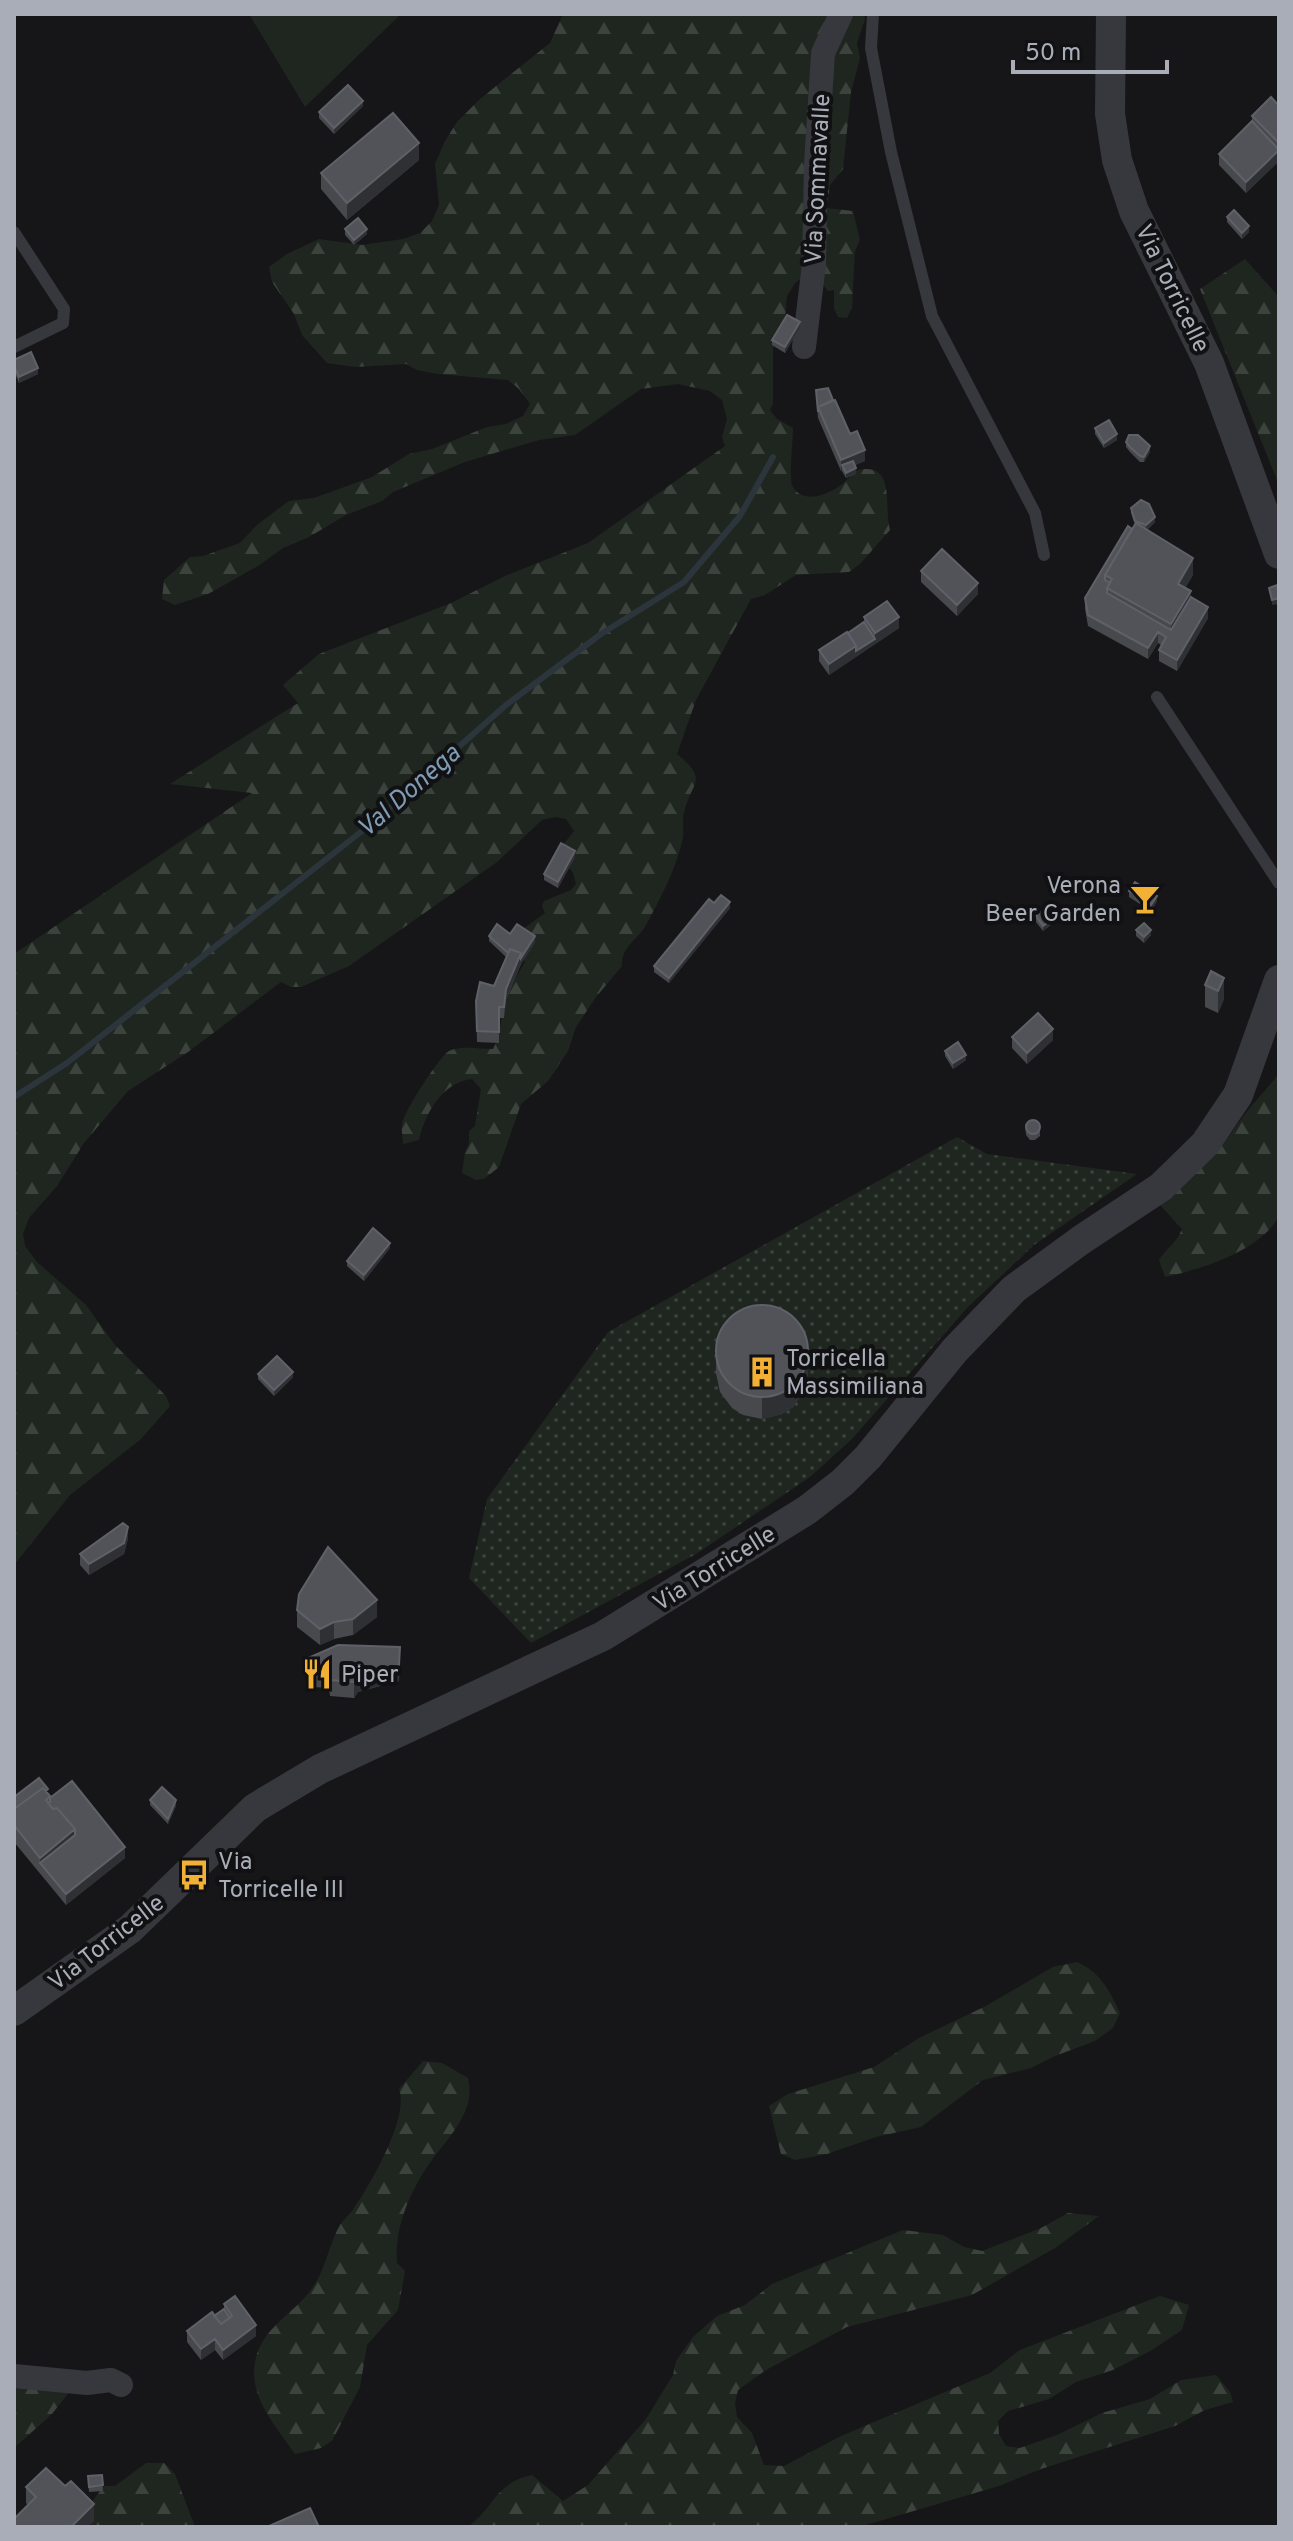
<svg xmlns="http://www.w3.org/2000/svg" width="1293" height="2541" viewBox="0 0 1293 2541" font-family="Overpass,sans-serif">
<defs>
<pattern id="forest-firs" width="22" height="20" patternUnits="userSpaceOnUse" patternTransform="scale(2)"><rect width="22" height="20" fill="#1e261f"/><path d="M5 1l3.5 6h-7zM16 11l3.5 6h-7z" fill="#3c433d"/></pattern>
<pattern id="park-dots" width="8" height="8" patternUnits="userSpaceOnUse" patternTransform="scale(2)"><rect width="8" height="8" fill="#1e261f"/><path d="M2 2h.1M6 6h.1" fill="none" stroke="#3c433d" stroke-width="1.8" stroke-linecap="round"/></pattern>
</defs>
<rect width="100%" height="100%" fill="#161618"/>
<path fill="#1e261f" d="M249,14H401L305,107Z"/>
<path fill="url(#forest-firs)" d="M563,14H864L865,19L857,43L860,58L851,92L843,169L830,185L827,208L853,211L860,240L855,251L852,308L847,318L838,317L834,308V290L828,291L821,282L805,276L795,283L787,296L785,318L773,348V403L770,410L777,419L793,428C793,439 789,478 792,485C804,511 845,488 854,471C898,459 883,507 890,530L860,564L849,572L796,575L765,595L751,599L696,700L677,754C710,781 691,781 684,813C682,821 684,830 683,838C676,869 661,897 646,925C638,940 621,946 622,966L596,997L576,1027L568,1051L548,1081L521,1104L499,1167L484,1179L476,1180L462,1173L465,1152L469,1143V1131L475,1126L481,1089L472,1079C442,1082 425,1114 419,1140L403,1144C403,1138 401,1130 402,1125C403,1113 439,1057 449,1051C460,1045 480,1049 493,1049C500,1036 501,1019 504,1005C508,990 517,976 525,962L515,935L545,913L542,906L544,901L571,890L576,884L573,873L561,856L562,846L574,831L566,819L555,817L542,820L497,862L349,966L301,987H291L281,982L188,1052L128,1091L84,1143L57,1186L29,1218L23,1234L25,1246L37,1262L86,1305L115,1345L166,1396L170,1406L141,1439L70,1495L14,1565V954L252,793L170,784L298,703L283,685L319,654L451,603L505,576L588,543L725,446L722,437L727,419L722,400L710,391L678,384L641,389L575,435L539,440L465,462L393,492L382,501L346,515L309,537L283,548L258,566L208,594L175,605L162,599L164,580L190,557L203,556L240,543L258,524L289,501L314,498L372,477L409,454L432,449L487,427L506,424L523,416L530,404L519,389L508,380L437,374L417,370L406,364L356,367L327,363L302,335L294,314L272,282L269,267L287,254L319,239L362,245L403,239L420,233L432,221L439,205L435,164L445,141L457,122L480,99L550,43Z
M1245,259L1279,297V485L1200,289Z
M1279,1074V1216C1262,1250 1200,1270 1165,1277L1159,1260C1167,1248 1177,1242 1182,1229L1159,1204L1214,1156L1248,1110Z
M1077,1962C1100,1972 1110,1991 1120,2013L1113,2028L1095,2041L1055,2056L1031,2068L983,2080L921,2127L876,2137L827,2154L795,2160L781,2154L769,2106L788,2094L874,2067L919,2038L984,2007L1053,1967Z
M423,2061L442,2063L468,2078C477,2115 444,2140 425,2170C407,2199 395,2228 397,2263L405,2271L398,2310L367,2345L360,2387L332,2441L321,2448L295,2454C276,2426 249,2398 255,2362C261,2327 295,2314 313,2287C326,2268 329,2244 340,2225C343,2220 348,2216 352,2211C369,2187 410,2117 399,2089Z
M1068,2213L1099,2216L1055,2248L972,2295L847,2327L766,2370L738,2390L735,2403L737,2417L752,2433L764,2465L784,2466L841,2436L990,2373L1020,2350L1160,2296L1189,2305L1182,2330L1152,2350L1113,2370L1076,2382L1049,2399L1008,2411L998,2421L999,2434L1006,2446L1020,2448L1057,2435L1102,2413L1150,2399L1181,2380L1216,2375L1230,2392L1233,2402L1205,2410L1175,2426L1041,2469L999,2486L859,2527H468C495,2507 495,2483 532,2475L563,2501L588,2485L646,2419L673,2375L676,2361L693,2337L717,2316L745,2305L772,2284L903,2230L943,2235L964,2247L982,2251L1041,2228Z
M14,2371L78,2381L52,2414L14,2448Z
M146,2463H164L175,2474L195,2527H90L92,2522L86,2509L104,2486H115Z"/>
<path fill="url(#park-dots)" d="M957,1137L987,1154L1137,1174L1034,1245L967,1308L852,1439L810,1477L696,1554L531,1643L469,1578L487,1499L608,1332Z"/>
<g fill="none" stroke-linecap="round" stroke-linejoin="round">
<path stroke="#2c353c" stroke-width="6" d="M14,1097L67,1063L376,820L506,705L601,634L684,582L740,516L773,457"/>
<path stroke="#37383d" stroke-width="12" d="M873,14L871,48L891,152L932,316L1035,513L1044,555
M14,232L64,309L63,323L14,347
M1157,697L1279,883"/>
<path stroke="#37383d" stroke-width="24" d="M804,347L814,264L816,164L823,53L841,14
M14,2376L87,2383L111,2380L121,2385"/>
<path stroke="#37383d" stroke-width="30" d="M1111,14L1110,114L1117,160L1134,211L1209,363L1279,554
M14,2011L130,1929L255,1808L320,1769L603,1636L807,1510L843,1482L868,1457L955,1350L1014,1289L1081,1240L1161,1187L1205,1144L1238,1095L1279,980"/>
</g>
<path fill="#47494d" d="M363,106L334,134L319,118V112Z
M1279,106V161L1246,193L1219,165V154L1252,121V116Z
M419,160L347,220L321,189V173Z
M1227,217L1249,232L1242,239L1227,222Z
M345,229L367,234L354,245L345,235Z
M800,327L785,353L772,345V340Z
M14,360L38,374L19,383L14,371Z
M816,395L833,400L865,461L855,465L856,474L846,478L842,471H841L818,418Z
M1095,428L1117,440L1104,448L1095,434Z
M1126,442L1150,452L1144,462H1140L1130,452L1126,447Z
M1131,508L1155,522L1147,530L1193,575L1185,588L1208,618L1177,671L1159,661V650L1161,645L1158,643L1148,659L1088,626L1085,609V598L1135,525L1131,513Z
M921,571L978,594L957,616L921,582Z
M864,617L899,628L829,675L819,661V650L864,622Z
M575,857L558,888L544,880V874Z
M1129,891L1157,901L1151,911L1129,897Z
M714,903L730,908L669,983L654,972V966Z
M1036,916L1057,920L1043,931L1036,922Z
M1136,930L1151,935L1144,943L1136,936Z
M510,934L535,942L521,964L506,1000L504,1018H499V1043L477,1042L476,1001L494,986L506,957L489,941V936Z
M1211,971L1224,999L1218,1013L1205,1007V985Z
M1012,1037L1053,1040L1027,1064L1012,1048Z
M945,1051L966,1060L953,1069L945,1056Z
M1025,1124H1040V1136L1035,1140H1030L1026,1135Z
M390,1248L364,1281L347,1266V1261Z
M716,1352L808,1372L804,1391L793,1407L782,1414L762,1419L743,1415L732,1408L720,1392L716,1373Z
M258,1374L293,1377L274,1396L258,1379Z
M128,1538L124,1554L89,1575L80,1565V1554Z
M297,1610L377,1617L353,1635L334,1639L320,1645L297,1627Z
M308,1658L400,1663L399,1681L358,1692L354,1698L330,1696L329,1688L313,1687L308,1674Z
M48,1793L50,1798L125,1858L66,1905L14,1842V1797Z
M150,1800L176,1806L168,1824L150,1805Z
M224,2304L256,2336L223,2360L215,2350L201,2360L187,2342V2331L224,2309Z
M102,2475L103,2491L89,2492L88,2476Z
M26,2487L94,2521L28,2505L26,2503Z"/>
<path fill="#2f3033" d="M363,101V106L334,134V128Z
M419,143V160L347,220V203Z
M1279,150V161L1246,193V182Z
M1249,226V232L1242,239V233Z
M367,229V234L354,245V240Z
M800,322V327L785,353V347Z
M38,368V374L19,383V377Z
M1117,434V440L1104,448V443Z
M1150,446V452L1144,462V457Z
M865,450V461L844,470L842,465V471H841V460Z
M856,468V474L846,478V473Z
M1155,517V522L1146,530V525Z
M1193,558V575L1178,600V584Z
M978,583V594L957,616V605Z
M1191,591V608L1171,641V624Z
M1279,598V604L1272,605V600Z
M1208,607V618L1177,671V660Z
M899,617V628L829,675V664L856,646L875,639V633Z
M1158,632V643L1148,659V648Z
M575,851V857L558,888V882Z
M1157,896V901L1151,911V905Z
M730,902V908L669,983V978Z
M1057,915V920L1043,931V926Z
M1151,930V935L1144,943V937Z
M535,936V942L521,964L506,1000L504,1018L506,989L521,953Z
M1224,978V999L1218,1013V991Z
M1053,1029V1040L1027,1064V1053Z
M966,1055V1060L953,1069V1063Z
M390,1243V1248L364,1281V1275Z
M808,1350V1372L804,1391L793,1407L782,1414L762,1419V1397Z
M293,1372V1377L274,1396V1390Z
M128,1527V1538L124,1554L89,1575V1564Z
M377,1600V1617L353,1635V1619Z
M334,1622V1639L320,1645V1629Z
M400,1647L399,1681L358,1692L354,1698V1682L358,1676Z
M176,1800V1806L168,1824V1819Z
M75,1829V1846L40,1863V1874V1858Z
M125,1847V1858L66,1905V1894Z
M256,2325V2336L223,2360V2350Z
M215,2339V2350L201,2360V2349Z
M94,2504V2521L88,2527H71Z"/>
<path fill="#525359" stroke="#5f6168" stroke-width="2" d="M348,85L363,101L334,128L319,112Z
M1271,97L1279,106V143L1252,116Z
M393,113L419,143L347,203L321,173Z
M1252,121L1279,150L1246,182L1219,154Z
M1234,210L1249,226L1242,233L1227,217Z
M358,218L367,229L354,240L345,229Z
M787,315L800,322L785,347L772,340Z
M31,352L38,368L19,377L14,366V360Z
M828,388L833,400L818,407V412L816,390Z
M835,400L850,434L857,431L865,450L841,460L818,407Z
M1109,420L1117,434L1104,443L1095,428Z
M1129,435H1138L1150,446L1144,457L1140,456L1130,447L1126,442Z
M853,461L856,468L846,473L842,465Z
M1141,500L1149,504L1155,517L1146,525L1135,521L1131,508Z
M1136,523L1193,558L1178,584L1191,591L1171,624L1107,588L1112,579L1105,575Z
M1128,526L1132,529L1105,575V580L1110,583L1107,588V593L1171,630L1191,597L1208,607L1177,660L1159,650L1166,637L1158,632L1148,648L1088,615L1085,598Z
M942,549L978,583L957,605L921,571Z
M1277,585L1279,598L1272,600L1269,588Z
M887,601L899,617L875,633L864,617Z
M864,622L875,639L856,651V646L848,633Z
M847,632L856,646L829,664L819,650Z
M561,843L575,851L558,882L544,874Z
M1135,882L1157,896L1151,905L1129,891Z
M721,895L730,902L669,978L654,966L709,899L714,903Z
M1049,905L1057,915L1043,926L1036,916Z
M1144,923L1151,930L1144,937L1136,930Z
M497,924L510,934L517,924L535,936L521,958V953L510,949L508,953L489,936Z
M510,949L521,953L506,989L504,1007H499V1032L477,1031L476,1001L480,982L494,986Z
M1211,971L1224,978L1218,991L1205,985Z
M1038,1013L1053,1029L1027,1053L1012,1037Z
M958,1042L966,1055L953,1063L945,1051Z
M1026 1127a7 7 0 1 1 14 0a7 7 0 1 1-14 0Z
M373,1228L390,1243L364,1275L347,1261Z
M716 1351a46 46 0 1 1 92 0a46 46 0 1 1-92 0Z
M277,1356L293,1372L274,1390L258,1374Z
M123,1523L128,1527L124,1543L89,1564L80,1554Z
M328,1547L377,1600L353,1619L334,1622L320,1629L297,1610L299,1594Z
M338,1645L400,1647L399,1665L358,1676L354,1682L330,1680L329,1672L313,1671L308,1658Z
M39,1778L48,1789L46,1791L43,1788L14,1809V1797Z
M72,1781L125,1847L66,1894L40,1863L75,1835V1829L57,1808L53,1809L48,1803L50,1802V1798Z
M162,1787L176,1800L168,1819L150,1800Z
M43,1788L50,1796L46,1800L53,1809L57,1808L75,1829L40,1858L14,1825V1809Z
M235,2296L256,2325L223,2350L215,2339L201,2349L187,2331L212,2312L221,2324L232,2316L224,2304Z
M224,2309L230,2318L221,2324L214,2316Z
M46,2468L65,2486L71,2481L94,2504L71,2527H14V2519L36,2497L26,2487Z
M102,2475L103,2485L89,2487L88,2476Z
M310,2508L319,2527H267Z"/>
<defs>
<g id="bar-bare" transform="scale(2.4)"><path d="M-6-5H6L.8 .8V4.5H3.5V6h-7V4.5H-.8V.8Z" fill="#f2b134" stroke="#111113" stroke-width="2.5" paint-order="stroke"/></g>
<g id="building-bare" transform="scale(2.4)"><path d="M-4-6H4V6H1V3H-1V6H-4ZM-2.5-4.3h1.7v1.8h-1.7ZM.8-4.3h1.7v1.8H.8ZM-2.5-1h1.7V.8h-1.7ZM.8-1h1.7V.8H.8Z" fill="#f2b134" stroke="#111113" stroke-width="2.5" paint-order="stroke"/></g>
<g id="restaurant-bare" transform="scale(2.4)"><path d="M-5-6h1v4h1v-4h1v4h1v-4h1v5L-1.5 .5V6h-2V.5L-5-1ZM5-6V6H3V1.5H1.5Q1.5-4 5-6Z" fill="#f2b134" stroke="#111113" stroke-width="2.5" paint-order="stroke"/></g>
<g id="bus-bare" transform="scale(2.4)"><path d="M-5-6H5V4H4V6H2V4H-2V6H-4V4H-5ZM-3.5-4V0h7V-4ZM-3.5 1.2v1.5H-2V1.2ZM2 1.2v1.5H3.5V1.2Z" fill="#f2b134" stroke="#111113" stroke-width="2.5" paint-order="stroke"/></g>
</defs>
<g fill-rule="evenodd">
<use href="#bar-bare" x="1145" y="899"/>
<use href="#building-bare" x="762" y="1372"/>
<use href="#restaurant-bare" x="317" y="1674"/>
<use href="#bus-bare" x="194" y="1875"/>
</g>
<g text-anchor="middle" stroke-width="8" stroke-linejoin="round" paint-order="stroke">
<g font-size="24" fill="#a8adb8" stroke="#111113">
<text transform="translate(817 179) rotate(-87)" y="8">Via Sommavalle</text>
<text transform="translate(1173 288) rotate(64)" y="8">Via Torricelle</text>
<text transform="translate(714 1568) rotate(-32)" y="8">Via Torricelle</text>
<text transform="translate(106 1942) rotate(-38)" y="8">Via Torricelle</text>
</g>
<g font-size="24" fill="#a8adb8" stroke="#111113" text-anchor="start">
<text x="1121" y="893" text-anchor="end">Verona<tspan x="1121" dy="28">Beer Garden</tspan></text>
<text x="786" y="1366">Torricella<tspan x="786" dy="28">Massimiliana</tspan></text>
<text x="341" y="1682">Piper</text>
<text x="218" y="1869">Via<tspan x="218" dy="28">Torricelle III</tspan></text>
</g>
<g font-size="26" font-style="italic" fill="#7f9bb3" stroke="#111113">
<text transform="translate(408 790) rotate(-41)" y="9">Val Donega</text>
</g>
</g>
<rect width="1293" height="2541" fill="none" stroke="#a8adb8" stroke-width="32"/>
<path d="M1013 60v12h154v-12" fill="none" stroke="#a8adb8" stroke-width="4"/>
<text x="1025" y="60" font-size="24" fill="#a8adb8" stroke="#111113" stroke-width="6" paint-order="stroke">50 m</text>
</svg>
